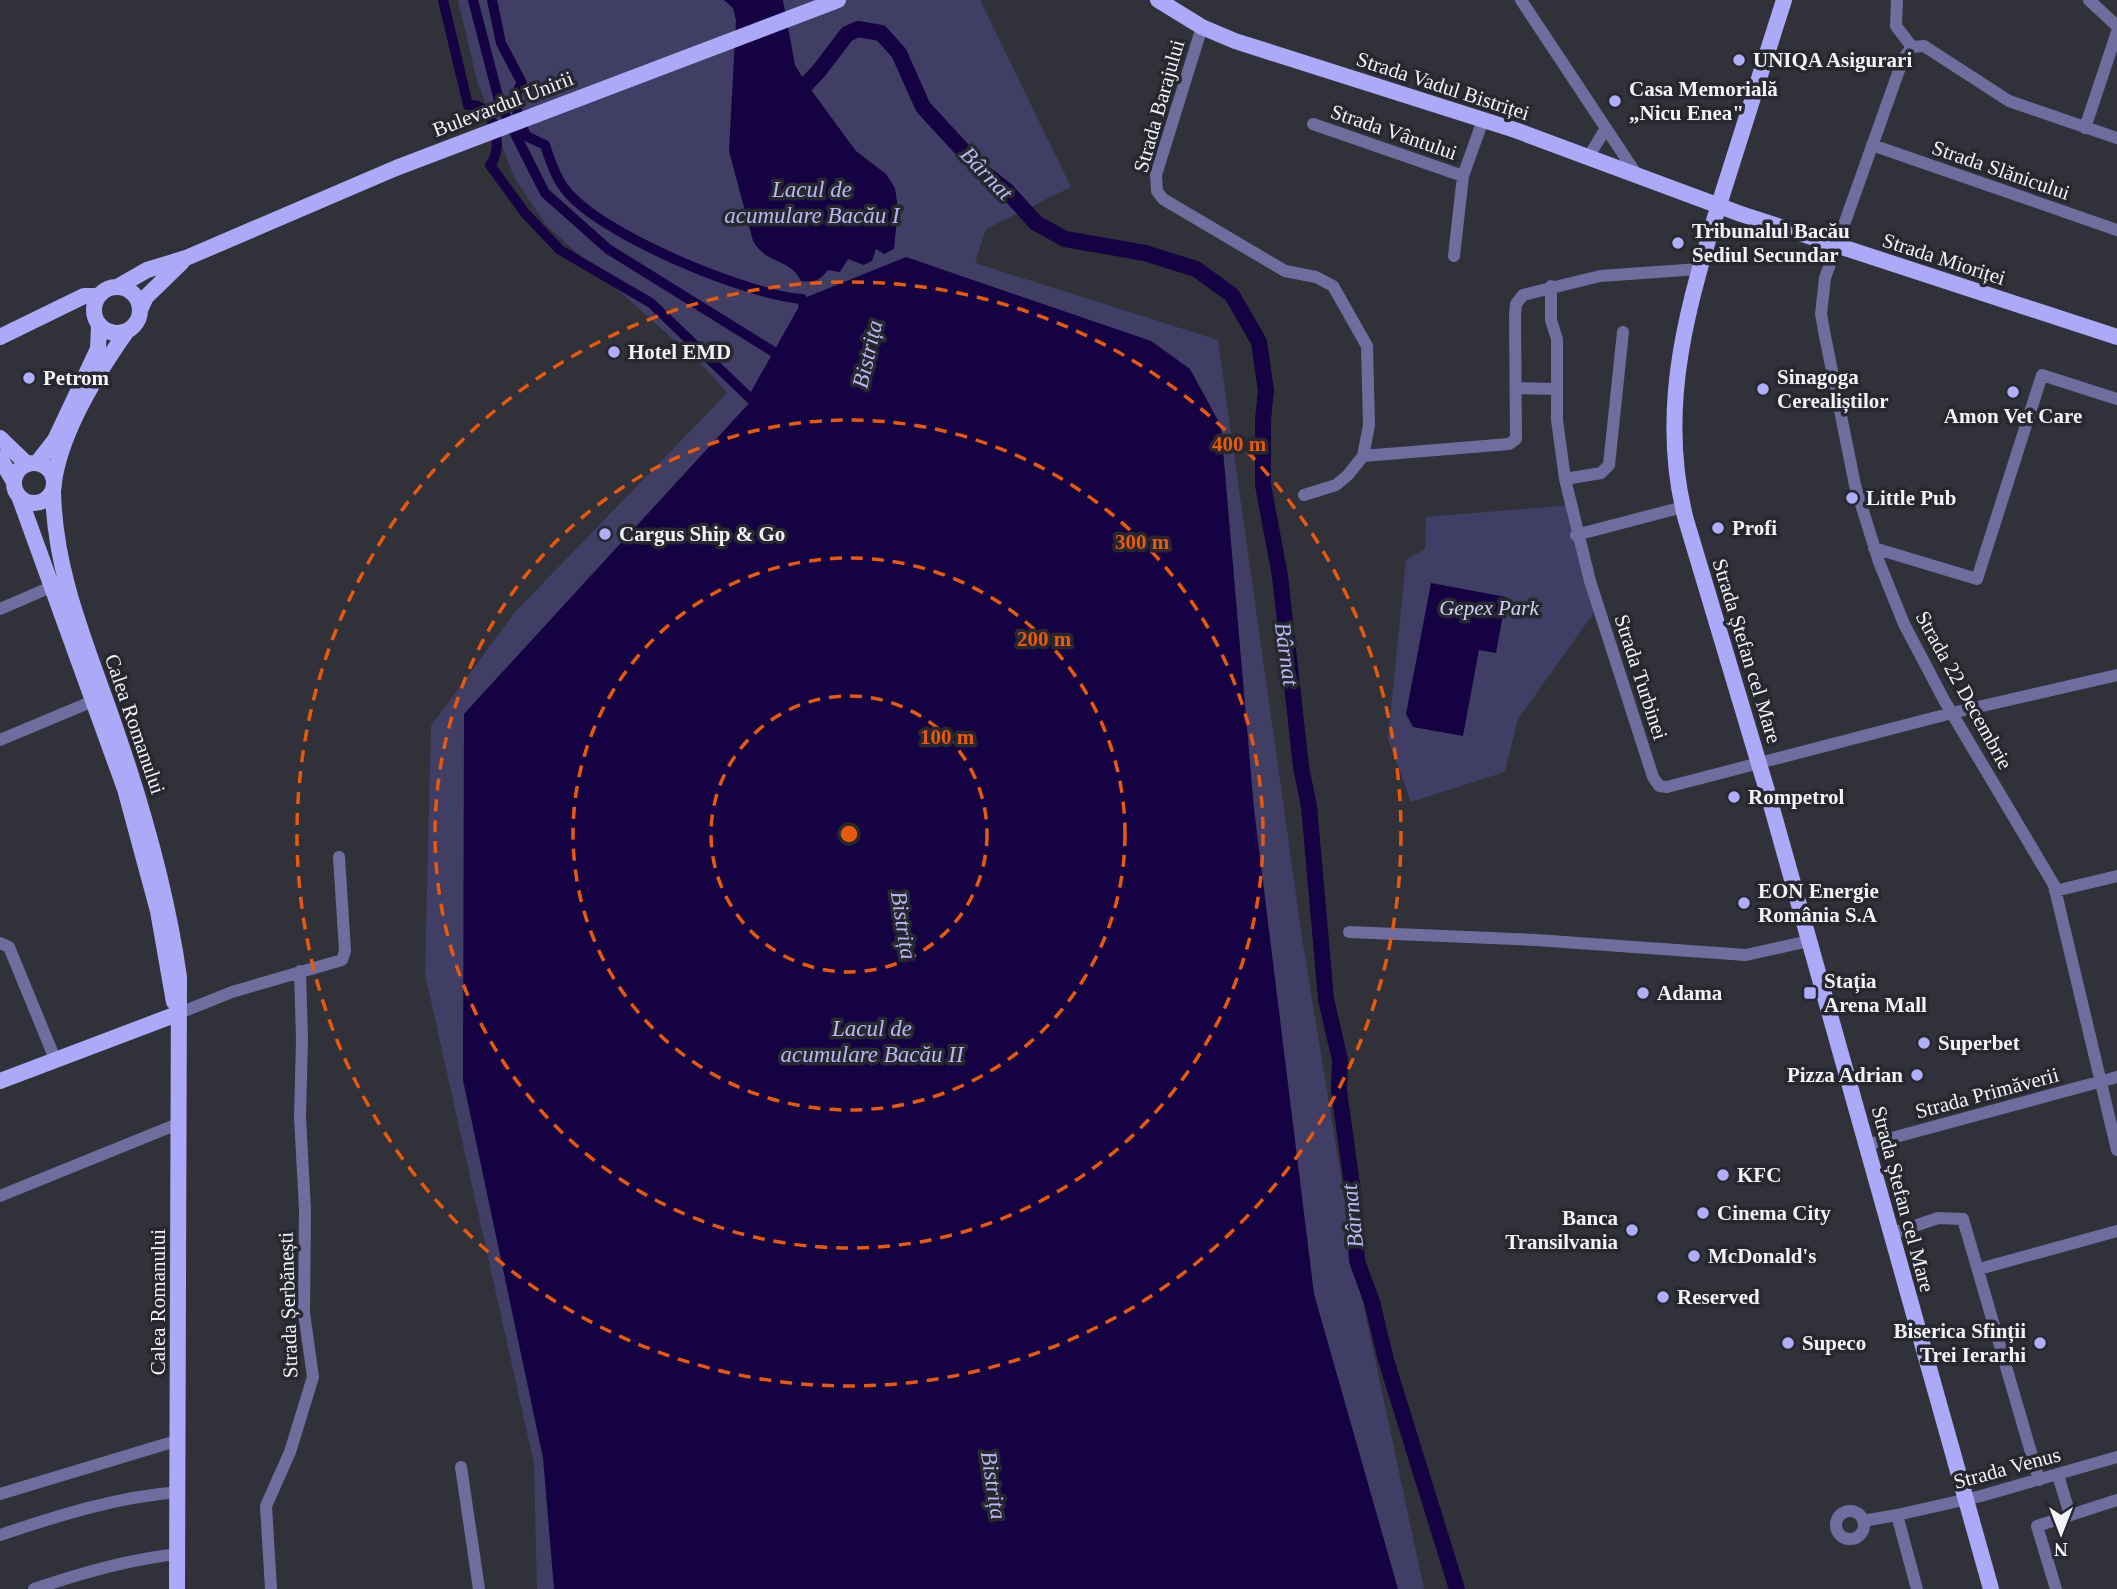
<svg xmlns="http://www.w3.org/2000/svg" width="2117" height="1589" viewBox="0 0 2117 1589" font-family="Georgia,serif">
<rect width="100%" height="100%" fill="#313139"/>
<path fill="#403e65" d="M458,0H980L1071,187L986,229L975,263L1218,340L1303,944L1357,1275L1424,1589H537L534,1464L425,974L431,726L515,612L727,393L705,368L546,225L514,177L477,81Z
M1573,505L1598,607L1518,719L1505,772L1411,802L1388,739L1406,560L1425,549L1426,517Z"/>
<path fill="#150242" d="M724,0H783L795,65L806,83L856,151L886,174L895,188L898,209L894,249L884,254L876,249L872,261L864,265L848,259L840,272L828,270C820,280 815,283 801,281C790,258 767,265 753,241L729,151L736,20L733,8Z
M906,257L1151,341L1190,369L1221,426L1254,809L1314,1294L1398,1589H554L543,1458L463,1080L464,714L752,400L805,308L802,299Z
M1431,583L1506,597L1496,653L1479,650L1463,736L1413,727L1406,714Z"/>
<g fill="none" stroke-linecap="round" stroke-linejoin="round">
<path stroke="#150242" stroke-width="10" d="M443,0L468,105C494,102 505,148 490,165L525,213L560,250L651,303L752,400L804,308L802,299C747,295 598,234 565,189C555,176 550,160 545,145L526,136C519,117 509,100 522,83L501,43L492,0
M473,0L500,104L545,193L608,249L782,357"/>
<path stroke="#150242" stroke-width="16" d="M792,99L818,72L847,34L858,29L881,33L899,53L923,107L983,172L1006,190L1036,223L1065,239L1145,253L1196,269L1232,295L1259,342L1266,390L1263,420V485L1280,576L1301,767L1309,806L1326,999L1340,1060L1339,1091L1353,1192L1357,1261L1372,1302L1386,1360L1457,1589"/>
<path stroke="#6e6d9e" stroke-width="12" d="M1521,0L1635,172
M1897,0L1896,26L1912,47
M2089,0L2117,26
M1202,27L1156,175L1157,191L1163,199L1285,271L1316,277L1333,286L1367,346L1369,425L1363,456L1348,475L1336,485L1304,495
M1313,124L1463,176L1483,120
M2085,128L2117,32
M2117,138L2009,101L1924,46L1912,47L1903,59L1825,278L1821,314L1825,336L1855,485L1879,562L1904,624L1944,700L2054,885L2117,1150
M1872,145L2117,230
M1589,156L1606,128
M1454,256L1463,176
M1551,286V320L1557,339V420L1565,479L1590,581L1653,777L1659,786L1667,787L1952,713L2117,675
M1518,388L1557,389
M1363,456L1509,444L1516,439L1515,315L1516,304L1523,295L1600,276L1699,269
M1565,479L1601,473L1609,465L1623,332
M1576,535L1683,507
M1874,548L1977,579L2042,375L2117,399
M0,609L51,587
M0,740L93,701
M2055,891L2117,876
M1349,932L1536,940L1746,955L1809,941
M0,943L9,947L55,1059
M177,1014L232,992L342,960L345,951L339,857
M1866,1145L2117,1077
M0,1196L180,1123
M1891,1234L1938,1218L1963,1219L2039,1480
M1979,1269L2117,1231
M461,1467L479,1589
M2058,1475L2070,1515
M0,1494L179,1440
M1836 1525a14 14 0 1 1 28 0a14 14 0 1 1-28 0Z
M1863,1521L1897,1515
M0,1535C60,1515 116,1497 179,1492
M34,1589C81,1573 129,1559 178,1554
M271,1589L266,1506L290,1452L313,1377L304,1313L305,1210L300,1117L302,1039L300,971
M1917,1589L1897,1515L1981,1496L2117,1457
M2056,1589L2037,1526L2117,1500"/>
<path stroke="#aca9f9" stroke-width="16" d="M1158,0L1202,27L1235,41L1515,130L1741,214L2117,337
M1784,0C1764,64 1743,128 1723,192C1689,300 1656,407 1686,520L1768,794L1991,1589
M119,286L147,270L186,258L396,168L838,0
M94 310a23 23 0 1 1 46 0a23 23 0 1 1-46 0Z
M140,310L146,297L182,262
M0,337L84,296H97
M0,438L27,464
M0,458L14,482
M37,463L55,440L98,349L99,325
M14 483a20 20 0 1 1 40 0a20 20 0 1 1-40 0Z
M54,482C61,432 98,372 127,331
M53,489C54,575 89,650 116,730C144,811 167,892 179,977L177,1589
M19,496L125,789L158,911L174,1002
M0,1081L177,1014"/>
</g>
<g fill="none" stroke="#e8590c" stroke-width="3.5" stroke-dasharray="12 9">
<circle cx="849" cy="834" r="138"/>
<circle cx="849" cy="834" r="276"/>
<circle cx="849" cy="834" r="414"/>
<circle cx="849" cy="834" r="552"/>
</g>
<g fill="#b0aefa" stroke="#27272f" stroke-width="2.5">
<circle cx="1739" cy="60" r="7"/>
<circle cx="1615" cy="101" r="7"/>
<circle cx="1678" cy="243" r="7"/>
<circle cx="614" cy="352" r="7"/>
<circle cx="29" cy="378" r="7"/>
<circle cx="1763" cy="389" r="7"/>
<circle cx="2013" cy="392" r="7"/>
<circle cx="1852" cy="498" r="7"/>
<circle cx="1718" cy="528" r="7"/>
<circle cx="605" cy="534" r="7"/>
<circle cx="1734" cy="797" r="7"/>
<circle cx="1744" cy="903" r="7"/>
<circle cx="1643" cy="993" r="7"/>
<rect x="1803" y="986" width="14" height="14" rx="3.5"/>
<circle cx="1924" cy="1043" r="7"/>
<circle cx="1917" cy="1075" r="7"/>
<circle cx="1723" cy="1175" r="7"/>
<circle cx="1703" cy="1213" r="7"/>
<circle cx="1632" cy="1230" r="7"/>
<circle cx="1694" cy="1256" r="7"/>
<circle cx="1663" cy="1297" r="7"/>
<circle cx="1788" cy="1343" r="7"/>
<circle cx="2040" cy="1343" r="7"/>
</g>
<g text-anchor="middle" stroke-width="7" stroke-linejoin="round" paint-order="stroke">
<g font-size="21" font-weight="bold" fill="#f2f2f8" stroke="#27272f" text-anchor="start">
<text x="1753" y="67">UNIQA Asigurari</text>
<text x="1629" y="96">Casa Memorială<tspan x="1629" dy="24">„Nicu Enea"</tspan></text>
<text x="1692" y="238">Tribunalul Bacău<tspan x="1692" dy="24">Sediul Secundar</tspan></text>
<text x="628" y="359">Hotel EMD</text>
<text x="1777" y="384">Sinagoga<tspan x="1777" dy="24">Cerealiștilor</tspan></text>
<text x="43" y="385">Petrom</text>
<text x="2013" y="423" text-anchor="middle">Amon Vet Care</text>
<text x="1866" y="505">Little Pub</text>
<text x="1732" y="535">Profi</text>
<text x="619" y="541">Cargus Ship &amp; Go</text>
<text x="1748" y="804">Rompetrol</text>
<text x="1758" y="898">EON Energie<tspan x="1758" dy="24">România S.A</tspan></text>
<text x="1824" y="988">Stația<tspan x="1824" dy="24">Arena Mall</tspan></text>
<text x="1657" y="1000">Adama</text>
<text x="1938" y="1050">Superbet</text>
<text x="1903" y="1082" text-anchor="end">Pizza Adrian</text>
<text x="1737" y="1182">KFC</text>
<text x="1717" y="1220">Cinema City</text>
<text x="1618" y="1225" text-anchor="end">Banca<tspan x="1618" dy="24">Transilvania</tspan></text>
<text x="1708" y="1263">McDonald's</text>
<text x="1677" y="1304">Reserved</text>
<text x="2026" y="1338" text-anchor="end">Biserica Sfinții<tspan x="2026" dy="24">Trei Ierarhi</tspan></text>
<text x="1802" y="1350">Supeco</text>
</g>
<g font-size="21" fill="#f2f2f8" stroke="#27272f">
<text transform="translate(1443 86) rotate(18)" y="7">Strada Vadul Bistriței</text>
<text transform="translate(503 104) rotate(-21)" y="7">Bulevardul Unirii</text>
<text transform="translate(1159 106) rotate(-74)" y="7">Strada Barajului</text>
<text transform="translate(1394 132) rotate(19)" y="7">Strada Vântului</text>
<text transform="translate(2001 170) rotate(19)" y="7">Strada Slănicului</text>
<text transform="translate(1944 259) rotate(18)" y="7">Strada Mioriței</text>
<text transform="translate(1747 651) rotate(73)" y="7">Strada Ștefan cel Mare</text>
<text transform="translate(1641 677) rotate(72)" y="7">Strada Turbinei</text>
<text transform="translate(1964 690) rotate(61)" y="7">Strada 22 Decembrie</text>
<text transform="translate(135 724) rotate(71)" y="7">Calea Romanului</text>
<text transform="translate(1987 1093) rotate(-15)" y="7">Strada Primăverii</text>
<text transform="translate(1903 1199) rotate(75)" y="7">Strada Ștefan cel Mare</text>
<text transform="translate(158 1302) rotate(-90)" y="7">Calea Romanului</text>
<text transform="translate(288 1305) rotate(-92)" y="7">Strada Șerbănești</text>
<text transform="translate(2007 1468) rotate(-15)" y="7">Strada Venus</text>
</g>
<g font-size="21" font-style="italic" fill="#d1d1f9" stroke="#27272f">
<text x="1489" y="615">Gepex Park</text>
</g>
<g font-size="23" font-style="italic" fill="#b9b8f3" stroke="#27272f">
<text transform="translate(987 173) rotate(46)" y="8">Bârnat</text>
<text x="812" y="197">Lacul de<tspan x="812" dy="26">acumulare Bacău I</tspan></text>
<text transform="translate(867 354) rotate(-77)" y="8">Bistrița</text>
<text transform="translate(1287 654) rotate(82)" y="8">Bârnat</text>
<text transform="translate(904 925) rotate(81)" y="8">Bistrița</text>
<text x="872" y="1036">Lacul de<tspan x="872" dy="26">acumulare Bacău II</tspan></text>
<text transform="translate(1352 1216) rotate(-96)" y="8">Bârnat</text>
<text transform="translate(994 1485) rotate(81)" y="8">Bistrița</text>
</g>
</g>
<circle cx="849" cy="834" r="10" fill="#e8590c" stroke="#27272f" stroke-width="3.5"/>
<g font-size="21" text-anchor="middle" font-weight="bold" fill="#e8590c" stroke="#27272f" stroke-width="7" stroke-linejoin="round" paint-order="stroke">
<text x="1239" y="451">400 m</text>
<text x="1142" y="549">300 m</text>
<text x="1044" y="646">200 m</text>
<text x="947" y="744">100 m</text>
</g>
<g transform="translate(2061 1533) rotate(180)" stroke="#27272f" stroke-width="5" paint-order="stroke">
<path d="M0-5L12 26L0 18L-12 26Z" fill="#f2f2f8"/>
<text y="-10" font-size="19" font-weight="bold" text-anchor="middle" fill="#f2f2f8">N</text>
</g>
</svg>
